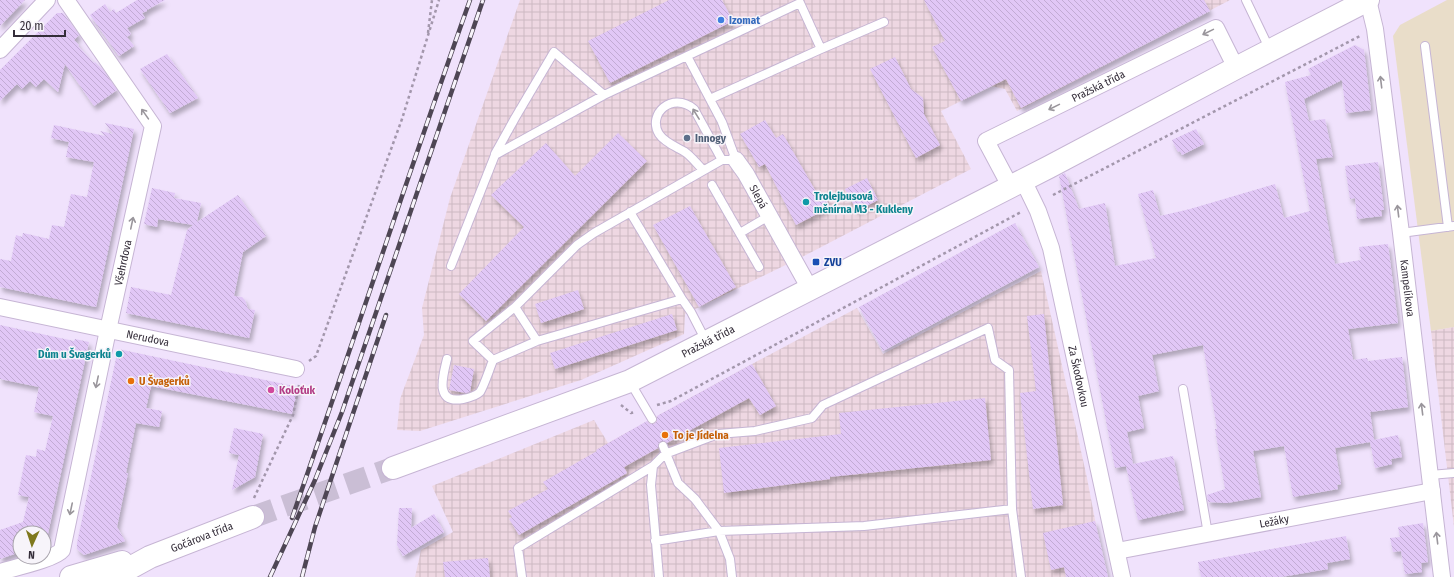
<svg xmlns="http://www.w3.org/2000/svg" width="1454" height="577" viewBox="0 0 1454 577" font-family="'Fira Sans Condensed',sans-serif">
<defs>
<pattern id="industrial-grid" width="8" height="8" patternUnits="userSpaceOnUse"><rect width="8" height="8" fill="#eed7e2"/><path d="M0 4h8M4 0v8" fill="none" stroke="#cdb9c3"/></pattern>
<pattern id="building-back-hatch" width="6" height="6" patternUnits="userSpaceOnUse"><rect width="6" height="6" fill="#e1c7f6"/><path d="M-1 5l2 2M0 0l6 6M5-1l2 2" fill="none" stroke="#c2abd4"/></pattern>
<filter id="shadow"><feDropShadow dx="2.5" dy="4.5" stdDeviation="2" flood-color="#0004"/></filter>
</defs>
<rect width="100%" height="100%" fill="#f0e2fc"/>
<path fill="url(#industrial-grid)" d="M520,0H1230L1017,111L1005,89L991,86L941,111L971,169L804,256L685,314L684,334L581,380L420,431L397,430L400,399L424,335L422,308L450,198Z
M1041,271L1087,478L1106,577H415L421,550L453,532L432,486L594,420L608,443L752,364L857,308L883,354Z
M1454,327V527L1431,331Z"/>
<path fill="#e9ddc9" d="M1447,0H1454V327L1431,331L1393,36L1400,25Z"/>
<path fill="url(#building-back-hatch)" filter="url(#shadow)" d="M0,0H25L0,26Z
M137,0H165L147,10V11L142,13L145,18L127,28L131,34L127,37L134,46L119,56L90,15L105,4L110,12L114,9L116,13Z
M669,0H722L733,21L610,83L588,41Z
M924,0H1204L1210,11L1021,108L1006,79L961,101L932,47L945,41Z
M57,13H63L79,35L74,40L79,45L78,46L94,63L95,62L103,70L117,90L94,106L65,64L58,92L44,79L36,87L30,81L22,89L17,84L0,101V70Z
M1355,45L1364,50L1371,110L1346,113L1342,80L1304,99L1309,121L1325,119L1333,157L1316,159L1335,264L1361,260L1359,247L1388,244L1398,323L1348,329L1353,360L1367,358L1368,361L1402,357L1408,407L1370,412L1374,440L1398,435L1402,457L1391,459L1392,464L1375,468L1370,442L1335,448L1341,484L1337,485L1338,489L1293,497L1284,446L1253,451L1261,497L1227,503L1208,502L1207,495L1225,489L1215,429H1217L1203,345L1152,355L1159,391L1138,396L1144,428L1127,432L1133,464L1173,456L1184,510L1138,520L1126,466L1115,468L1059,176L1065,173L1079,209L1105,203L1115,266L1156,258L1138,194L1153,190L1160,216L1190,209L1275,184L1284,218L1310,211L1285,82L1311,75L1308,69Z
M167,54L198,98L170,113L140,69Z
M895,57L911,89L923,98L924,114L940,145L916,158L870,69Z
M765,120L776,138L783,134L819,197L824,195L830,207L796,225L765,164L759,167L740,134Z
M105,123L134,129L96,307L0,287V259L11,261L16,235L22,237L23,233L49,239L52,225L64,227L71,194L87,197L94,162L66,157L69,142L51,138L54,125L105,136L100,131L113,134Z
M1196,129L1204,144L1182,155L1180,151L1178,152L1172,140Z
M618,133L647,161L486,321L459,294L524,227L491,195L546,143L575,176Z
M1378,162L1384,210H1381L1382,216L1357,219L1355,198L1350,199L1345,166Z
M867,178L878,200L857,211L845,189Z
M152,188L175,193L174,198L201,203L197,222L238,195L266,236L243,252L234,296L242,297L245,300L248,309L255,310L249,338L126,313L131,287L171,295L187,230L193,225L158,219L157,227L144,224Z
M690,206L736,287L699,307L653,225Z
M1015,223L1039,267L883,351L859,307Z
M578,290L584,309L541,323L535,304Z
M672,314L677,330L555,369L550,353Z
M1044,314L1063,505L1033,509L1020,393L1036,391L1027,316Z
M0,325L74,341L75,339L89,342L46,543L44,544V533H20V552L0,559V530L23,522L29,497L18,495L26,455L36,457L37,449L45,451L53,416L34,412L39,387L0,379Z
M118,349L298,387L292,414L151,386L146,408L162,411L159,427L136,423L126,473H128L117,527L125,541L84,555L77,549V543Z
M752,364L776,406L760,415L749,398L667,443L664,441H661L658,445V448L624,467L627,473L519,535L509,519L512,517L508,511L548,489L543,482L597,451L596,450L647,421L650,424H654L657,421V416Z
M454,365L474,369L470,392L466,393L449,390Z
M985,398L991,460L830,477V479L724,493L719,448L841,434L839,413Z
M234,428L263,434L255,477L232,490L239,455L229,453Z
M399,508H412L411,528L434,514L444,532L403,556L397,545Z
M1095,521L1108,577H1066L1064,567L1051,570L1043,533Z
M1423,523L1428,562L1421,563L1422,572L1405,574L1401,551L1393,552L1390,538L1400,537L1398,527Z
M1346,536L1350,559L1327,563L1328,569L1281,577H1201L1198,562Z
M488,558L490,577H445L443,562Z"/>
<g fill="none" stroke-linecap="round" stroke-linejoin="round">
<path stroke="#cabed5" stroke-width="22" stroke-dasharray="22 11" stroke-linecap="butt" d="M253,517L393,468"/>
<g stroke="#c6b5d4" stroke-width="10">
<path id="lane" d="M1246,0L1270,50
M1425,46L1448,227
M710,99L821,49
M495,154L515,118L554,52L604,95
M703,170C697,164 692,157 685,152C677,147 665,143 659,134C647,114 672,91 694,109L722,160
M712,185L759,267
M630,212L682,299L537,341L515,307L577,245L594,233L722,160H736L722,122L687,56L800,3L821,49L884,22
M740,233L769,216
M1401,233L1454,226
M451,266L495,155L604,95L687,56
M682,299L691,312L706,341
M447,359C443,376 434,404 463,399C468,398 476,396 480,392C484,386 490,368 493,360L537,341
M493,360L473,341L515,307
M630,382L652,419
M1183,389L1208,534
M663,446L678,483L695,499L719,531L730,559L732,577
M1430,475L1454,473
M655,541L719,531L864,526L1012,509L1021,577
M522,577L518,548L653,466
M659,577L651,485L653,466L665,454L718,434L755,431L812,418L823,405L988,328L995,360L1009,370L1012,509"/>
</g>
<g stroke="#c6b5d4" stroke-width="18">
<g id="street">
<path id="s1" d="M1368,0L1375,29L1401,233L1442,577"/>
<path d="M0,50L47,0"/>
<path id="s2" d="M736,160L746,174L810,289"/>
<path id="s3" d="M1023,180L1038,211L1051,248L1122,577"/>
<path id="s4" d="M1010,186L986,141L1216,28L1236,68"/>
<path id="s5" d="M0,307L296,369"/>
<path id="s6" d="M1117,551L1432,491"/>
<path id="s7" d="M0,572C13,568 55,559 62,550L108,330L153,126L66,0"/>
</g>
</g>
<g stroke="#c6b5d4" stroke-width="24">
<g id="secondary">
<path id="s8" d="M393,468L630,381L1049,167L1236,68L1368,0"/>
<path d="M71,577L122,562"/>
<path id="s9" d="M107,577L130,568L150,557L253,517"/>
</g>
</g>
<path stroke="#a397ac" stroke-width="2.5" stroke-dasharray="3 3" stroke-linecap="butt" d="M428,33L432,0
M1053,195L1360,36
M309,361L316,356L402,119L439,0
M621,405L631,413L635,412
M657,405L671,401L1021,212
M254,498L293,415L299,385"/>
<use href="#lane" stroke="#fff" stroke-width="8"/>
<use href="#street" stroke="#fff" stroke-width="16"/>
<use href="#secondary" stroke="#fff" stroke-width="22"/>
<g stroke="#4e4654" stroke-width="4.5">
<path id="rail" d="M292,518C352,346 409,172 470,0
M270,577L315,480L342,412L483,0
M302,577L315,527L386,315"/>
</g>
<use href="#rail" stroke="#f7f4fa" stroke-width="3" stroke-dasharray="9" stroke-linecap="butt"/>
</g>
<defs><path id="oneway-shaft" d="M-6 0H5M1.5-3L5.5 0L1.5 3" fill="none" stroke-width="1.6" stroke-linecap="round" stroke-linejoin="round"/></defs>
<g stroke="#9a969c">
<use href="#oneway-shaft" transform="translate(1208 32) rotate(154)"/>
<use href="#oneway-shaft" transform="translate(1381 82) rotate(-97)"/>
<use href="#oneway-shaft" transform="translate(1054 107) rotate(154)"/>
<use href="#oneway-shaft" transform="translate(145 114) rotate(-125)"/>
<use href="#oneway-shaft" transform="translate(696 114) rotate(-122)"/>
<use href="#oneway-shaft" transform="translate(1398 211) rotate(-97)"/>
<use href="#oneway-shaft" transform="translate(132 223) rotate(-78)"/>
<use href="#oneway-shaft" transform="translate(97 382) rotate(102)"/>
<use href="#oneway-shaft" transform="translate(1422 409) rotate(-97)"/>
<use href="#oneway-shaft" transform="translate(71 509) rotate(102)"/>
<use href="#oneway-shaft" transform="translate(1437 538) rotate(-97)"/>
</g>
<circle fill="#3f7fe0" stroke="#f7f4fa" stroke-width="1.5" cx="721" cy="20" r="4"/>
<circle fill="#5c6f8a" stroke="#f7f4fa" stroke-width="1.5" cx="687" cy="138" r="4"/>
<g fill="#0f9aa8" stroke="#f7f4fa" stroke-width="1.5">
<circle cx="806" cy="202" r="4"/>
<circle cx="119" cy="354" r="4"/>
</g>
<rect fill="#1a4fb4" stroke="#f7f4fa" stroke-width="1.5" x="812" y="258" width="8" height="8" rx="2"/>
<g fill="#e8710a" stroke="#f7f4fa" stroke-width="1.5">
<circle cx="131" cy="381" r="4"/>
<circle cx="665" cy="435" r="4"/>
</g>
<circle fill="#d1479c" stroke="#f7f4fa" stroke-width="1.5" cx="271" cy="390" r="4"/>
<g text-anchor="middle" stroke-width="3" stroke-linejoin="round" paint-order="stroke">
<g font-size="11" font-weight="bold" fill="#366cbe" stroke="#f7f4fa" text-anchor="start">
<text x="729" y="24">Izomat</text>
</g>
<g font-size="11" fill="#342d39" stroke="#f7f4fa">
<text dy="4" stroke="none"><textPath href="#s4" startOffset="176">Pražská třída</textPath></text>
<text dy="4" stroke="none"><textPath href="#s2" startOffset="43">Slepá</textPath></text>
<text dy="4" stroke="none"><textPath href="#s7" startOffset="360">Všehrdova</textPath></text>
<text dy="4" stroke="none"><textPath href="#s1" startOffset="291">Kampelíkova</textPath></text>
<text dy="4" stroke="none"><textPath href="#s5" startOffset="151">Nerudova</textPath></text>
<text dy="4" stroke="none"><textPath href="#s8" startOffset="340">Pražská třída</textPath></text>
<text dy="4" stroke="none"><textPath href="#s3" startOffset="205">Za Škodovkou</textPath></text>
<text dy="4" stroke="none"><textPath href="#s6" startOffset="160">Ležáky</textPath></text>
<text dy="4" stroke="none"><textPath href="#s9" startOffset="103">Gočárova třída</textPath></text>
</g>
<g font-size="11" font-weight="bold" fill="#4e5e75" stroke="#f7f4fa" text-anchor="start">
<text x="695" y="142">Innogy</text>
</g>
<g font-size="11" font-weight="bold" fill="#0d838f" stroke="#f7f4fa" text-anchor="start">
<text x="814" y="200">Trolejbusová<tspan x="814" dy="13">měnírna M3 - Kukleny</tspan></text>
<text x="111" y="358" text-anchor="end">Dům u Švagerků</text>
</g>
<g font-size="11" font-weight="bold" fill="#164399" stroke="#f7f4fa" text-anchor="start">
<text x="824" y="266">ZVU</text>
</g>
<g font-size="11" font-weight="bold" fill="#c56008" stroke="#f7f4fa" text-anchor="start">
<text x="139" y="385">U Švagerků</text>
<text x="673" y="439">To je Jídelna</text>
</g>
<g font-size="11" font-weight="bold" fill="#b23c85" stroke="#f7f4fa" text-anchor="start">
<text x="279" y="394">Koloťuk</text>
</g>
</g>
<g transform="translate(32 545) rotate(183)"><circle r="19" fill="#f7f4fa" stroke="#a9a4ad"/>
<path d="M0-3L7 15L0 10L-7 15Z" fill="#7f781d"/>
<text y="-6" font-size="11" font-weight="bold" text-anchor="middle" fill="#342d39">N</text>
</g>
<path d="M14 30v6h51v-6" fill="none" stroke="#342d39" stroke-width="2"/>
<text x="20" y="30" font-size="12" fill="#342d39" stroke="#f7f4fa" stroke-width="3" paint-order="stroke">20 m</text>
</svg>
